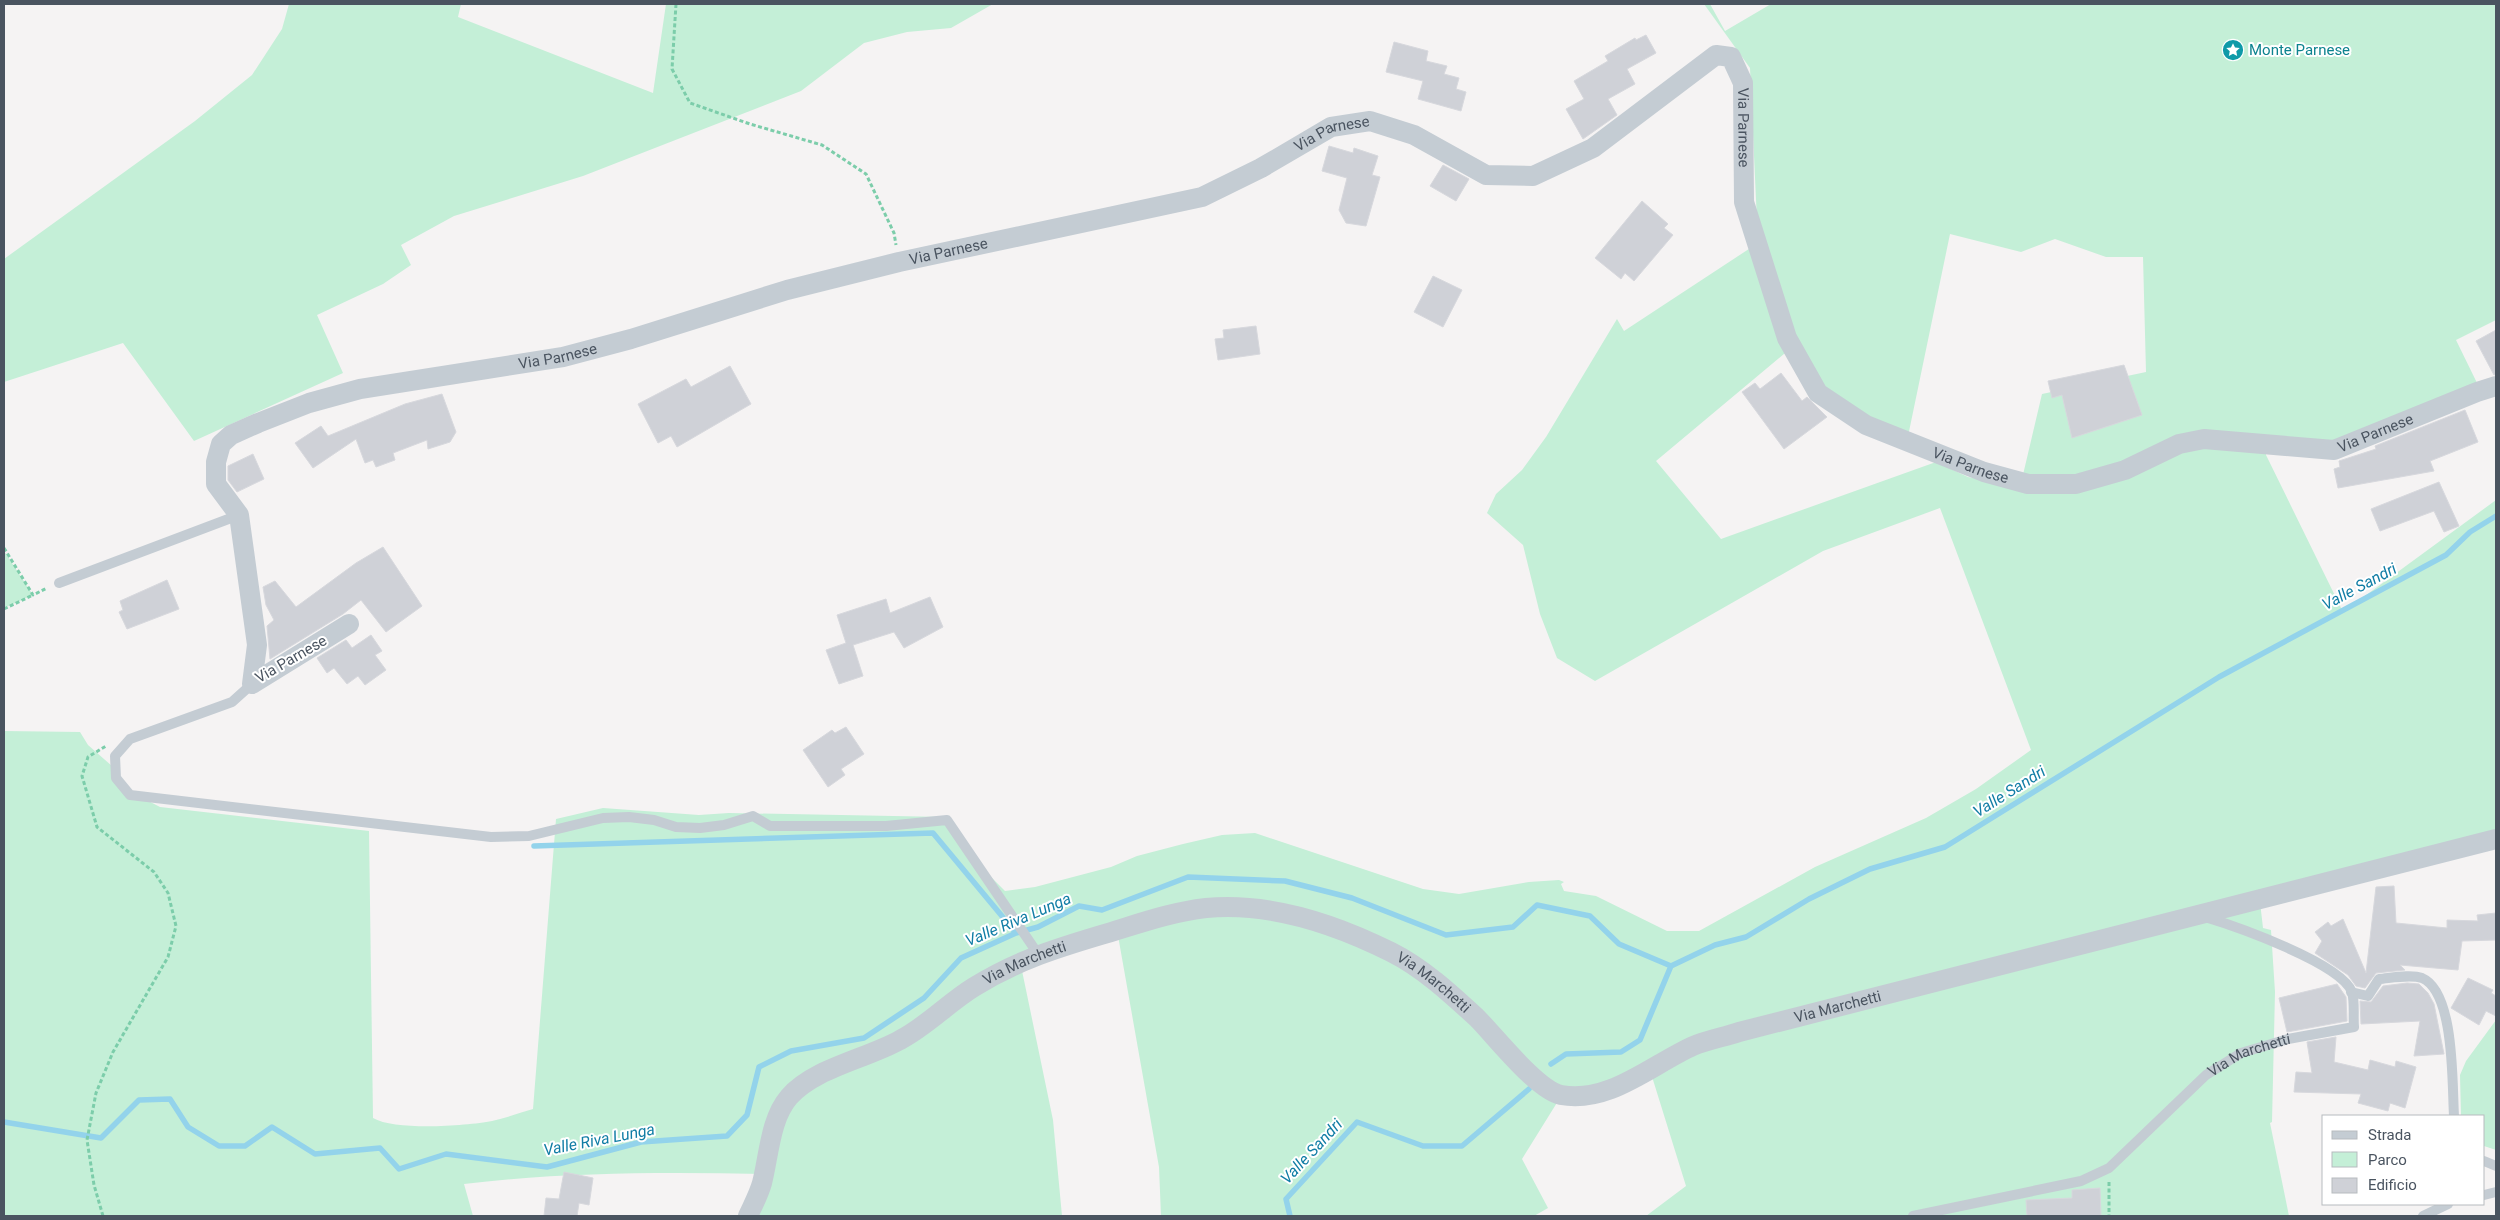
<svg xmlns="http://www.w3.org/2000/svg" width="2500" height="1220" viewBox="0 0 2500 1220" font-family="Roboto,sans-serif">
<rect width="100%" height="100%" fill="#f5f3f3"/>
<path fill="#c4efd7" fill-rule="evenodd" d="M289,4H461L458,17L653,93L666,4H993L951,28L907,32L864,43L801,91L583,176L454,216L401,245L411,265L383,284L317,315L343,373L194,441L123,343L4,382V259L195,121L252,75L282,29Z
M1704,4H1710L1725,31L1771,4H2496V320L2456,340L2478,385L2334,442L2265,440L2266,455L2343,612L2496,500V837L2260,902L2263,928L2271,930L2275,992L2272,1122L2270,1123L2289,1216H1646L1686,1186L1649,1067L1598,1092L1563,1093L1522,1159L1548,1208L1534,1216H1161L1159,1167L1117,930L1020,961L1053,1120L1062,1216H746L764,1174C664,1172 563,1172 464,1184L473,1216H4V731L80,732L88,745L112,766L131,792L160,807L369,831L373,1118C395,1131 466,1126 492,1121C506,1118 519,1113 533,1109L556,819L603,808L699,815L729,813L946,817L987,873L1005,891L1035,887L1111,867L1137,856L1183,844L1222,835L1255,833L1423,889L1459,894L1529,882L1559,880L1564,882L1561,884L1564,891L1596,896L1667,931H1699L1815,867L1926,818L1976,789L2031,750L1940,508L1823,551L1595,681L1557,658L1540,614L1523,545L1487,513L1496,494L1522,470L1546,437L1617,319L1624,331L1758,243L1750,68ZM1950,234L2021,252L2055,239L2106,257H2143L2146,372L2042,394L2022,479L2002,484L1968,477L1936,462L1721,539L1656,461L1791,348L1852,420L1906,446Z
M4,551L33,595L4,608Z
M2496,1020V1150L2484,1146V1116H2461L2460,1075L2466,1061Z"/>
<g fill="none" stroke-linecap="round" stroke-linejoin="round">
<path stroke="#93d3eb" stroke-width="5.5" d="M534,846L933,833L1016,933
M1551,1064L1566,1054L1621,1052L1640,1040L1671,966L1715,945L1746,937L1809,899L1870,869L1945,847L2219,677L2446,555L2470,532L2496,516
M4,1122L101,1138L139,1100L170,1099L188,1127L219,1146H245L272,1127L315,1154L380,1148L399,1169L446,1154L547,1167L641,1142L727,1136L747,1115L759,1067L791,1051L864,1038L924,998L961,958L1016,933L1038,927L1079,906L1102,910L1188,877L1285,881L1352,898L1446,935L1513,927L1537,905L1590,916L1619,944L1671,966
M1290,1216L1286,1199L1357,1122L1423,1146H1462L1529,1089"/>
</g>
<path fill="#cfd1d7" stroke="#d7d8dd" d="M1646,35L1656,53L1627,69L1635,84L1608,99L1617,115L1583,139L1566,109L1584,99L1574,81L1608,61L1605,56L1635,38L1636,40Z
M1394,42L1428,51L1426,61L1447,66L1444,74L1459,78L1456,89L1466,92L1461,111L1418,99L1423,81L1386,72Z
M1329,146L1353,153L1354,148L1378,156L1372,175L1380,177L1366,226L1346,223L1339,210L1347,178L1322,171Z
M1443,165L1469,179L1456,201L1430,186Z
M1642,201L1668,224L1664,228L1673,235L1634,281L1625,273L1621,279L1595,258Z
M1433,276L1462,290L1443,327L1414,312Z
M1256,326L1260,354L1218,360L1215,339L1224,338L1223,330Z
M2496,330V374L2494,375L2476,341Z
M2124,365L2142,415L2072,438L2062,395L2052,398L2048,381Z
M730,366L751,404L677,447L671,436L658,443L638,404L686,379L691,387Z
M1781,373L1802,401L1807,397L1827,417L1784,449L1742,392L1755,383L1760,389Z
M442,394L456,432L450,442L428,449L427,440L393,453L395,460L376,467L373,460L365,463L356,439L313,468L295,443L321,426L328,436L405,404Z
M2465,410L2478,442L2430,461L2434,471L2338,488L2334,469L2340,467L2339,461L2376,449L2375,446Z
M253,454L264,479L237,492L228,480V466Z
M2439,482L2459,526L2444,532L2434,511L2380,531L2371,509Z
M383,547L422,606L386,632L361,600L343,614L270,659L267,626L274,620L266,605L263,587L275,581L296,607L356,563Z
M167,580L179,609L127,629L119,612L123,610L120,601Z
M930,597L943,627L904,648L894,632L853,645L863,676L839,684L826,650L846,643L837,615L886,599L890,613Z
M371,635L382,651L375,655L386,670L365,685L358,676L347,684L334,668L327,673L317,658L346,640L352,648Z
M846,727L864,754L841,769L845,775L828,787L803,750L832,730L835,733Z
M2394,886L2396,923L2447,928V920L2478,921L2477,915L2496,913V940L2462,941L2458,970L2400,965L2405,970L2376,973L2365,988L2356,986L2348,975L2315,953L2322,941L2315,932L2328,922L2331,926L2343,919L2366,973L2376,887Z
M2468,978L2493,990L2491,993L2496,996V1016L2486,1011L2479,1025L2451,1008Z
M2407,983L2419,984L2428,993L2434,1004L2444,1054L2414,1056L2420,1021L2361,1024L2360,1001L2371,1002L2383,986Z
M2337,984L2346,997L2347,1021L2287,1032L2279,998Z
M2336,1037L2334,1062L2368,1070L2370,1060L2395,1067L2396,1061L2416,1067L2405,1108L2390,1103L2388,1111L2358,1103L2361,1094L2294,1092L2296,1072L2312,1073L2307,1042Z
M564,1172L593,1178L589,1205L579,1203L577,1216H544L546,1198L559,1199Z
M2100,1188L2101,1216H2027L2026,1200L2072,1198V1190Z"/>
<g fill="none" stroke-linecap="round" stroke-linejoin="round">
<path stroke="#7ccdaa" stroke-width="3" stroke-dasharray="4 2.5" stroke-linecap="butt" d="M676,4L672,69L690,103L750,124L822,145L866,174L894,233L896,245
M4,548L33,595L47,588
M4,609L33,595
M2109,1182V1216
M103,1216L94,1185L87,1140L96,1093L113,1052L168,957L176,926L168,893L154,872L97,827L82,776L88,757L106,746"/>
<g stroke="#c4ccd3" stroke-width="10">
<path d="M59,583L239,515"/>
<path d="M252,684L232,702L130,739L115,756L116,778L130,795L491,837L529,836L603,818L629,817L654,820L676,827L700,828L724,825L753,816L770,826H886L947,820L1038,954"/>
<path d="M2351,992L2368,996L2379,979C2391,978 2411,974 2422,978C2455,992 2452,1084 2454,1116"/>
<path d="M2484,1161L2496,1166"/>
<path d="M2484,1195L2496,1192"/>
<path id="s1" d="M1913,1216L2081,1181L2109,1168L2206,1075L2241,1053L2288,1039L2354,1027C2353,1017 2355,1002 2352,992C2341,963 2235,926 2205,917"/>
<path d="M2423,1216L2448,1204"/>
</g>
<g stroke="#c4ccd3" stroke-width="20">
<path id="s2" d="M349,624L252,684L257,645L239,515L216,484V462L221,444L231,435L258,423L309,403L360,389L563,357L631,339L787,290L899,262L1202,197L1261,168L1331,127L1370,121L1414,135L1486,175L1533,176L1593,148L1716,55L1731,57L1743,83L1744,202L1787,338L1818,393L1866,425L1984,472L2028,484H2076L2125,470L2179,444L2204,439L2334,450L2477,392L2496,386"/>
<path id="s3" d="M748,1216C753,1205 759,1194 762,1183C769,1156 770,1119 789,1097C814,1068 866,1059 900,1040C927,1026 948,1003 974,987C1016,961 1054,949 1101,935C1135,925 1170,912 1206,908C1269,902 1335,924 1391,952C1423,968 1451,994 1477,1018C1495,1036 1537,1090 1561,1095C1609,1104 1651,1065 1693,1046C1707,1040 1724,1037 1739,1032L2496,839"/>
</g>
</g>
<defs>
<g id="sight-disc" transform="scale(1.125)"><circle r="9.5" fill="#0f9aa8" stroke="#fff"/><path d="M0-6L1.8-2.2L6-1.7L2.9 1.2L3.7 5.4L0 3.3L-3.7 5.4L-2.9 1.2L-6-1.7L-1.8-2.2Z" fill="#fff"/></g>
</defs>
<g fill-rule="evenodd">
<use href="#sight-disc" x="2233" y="50"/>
</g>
<g text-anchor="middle" stroke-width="4" stroke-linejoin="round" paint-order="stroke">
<g font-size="15" fill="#0d838f" stroke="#fff" text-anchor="start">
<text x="2249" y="55">Monte Parnese</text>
</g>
<g font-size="15" fill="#4a5460" stroke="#fff">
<text dy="5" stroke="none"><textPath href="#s2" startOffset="2050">Via Parnese</textPath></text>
<text dy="5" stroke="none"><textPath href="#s2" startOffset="1525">Via Parnese</textPath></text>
<text dy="5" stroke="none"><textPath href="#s2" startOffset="1120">Via Parnese</textPath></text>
<text dy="5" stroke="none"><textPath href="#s2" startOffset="715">Via Parnese</textPath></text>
<text dy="5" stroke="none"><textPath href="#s2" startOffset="2920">Via Parnese</textPath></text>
<text dy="5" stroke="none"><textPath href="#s2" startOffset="2500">Via Parnese</textPath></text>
<text transform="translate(291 659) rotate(-30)" y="5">Via Parnese</text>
<text dy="5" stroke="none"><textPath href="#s3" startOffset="400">Via Marchetti</textPath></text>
<text dy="5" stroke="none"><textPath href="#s3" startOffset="835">Via Marchetti</textPath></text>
<text dy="5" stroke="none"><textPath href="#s3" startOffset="1300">Via Marchetti</textPath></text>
<text dy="5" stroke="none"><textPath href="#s1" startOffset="385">Via Marchetti</textPath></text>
</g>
<g font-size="16" font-style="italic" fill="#117da5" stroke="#fff">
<text transform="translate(2359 586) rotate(-28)" y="6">Valle Sandri</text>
<text transform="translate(2009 791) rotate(-32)" y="6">Valle Sandri</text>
<text transform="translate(1018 919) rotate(-23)" y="6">Valle Riva Lunga</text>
<text transform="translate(599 1139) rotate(-11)" y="6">Valle Riva Lunga</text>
<text transform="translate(1311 1151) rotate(-47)" y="6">Valle Sandri</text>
</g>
</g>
<rect width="2500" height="1220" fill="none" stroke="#4a5460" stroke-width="10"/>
<rect x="2322" y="1115" width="162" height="90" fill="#ffffff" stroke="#b7bbbf"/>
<rect x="2332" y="1131" width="25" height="8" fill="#c4ccd3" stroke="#b7bbbf"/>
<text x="2368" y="1140" font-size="15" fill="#4a5460">Strada</text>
<rect x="2332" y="1152" width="25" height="15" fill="#c4efd7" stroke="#b7bbbf"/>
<text x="2368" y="1165" font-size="15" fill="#4a5460">Parco</text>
<rect x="2332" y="1178" width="25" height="15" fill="#cfd1d7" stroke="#b7bbbf"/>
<text x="2368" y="1190" font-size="15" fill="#4a5460">Edificio</text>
</svg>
